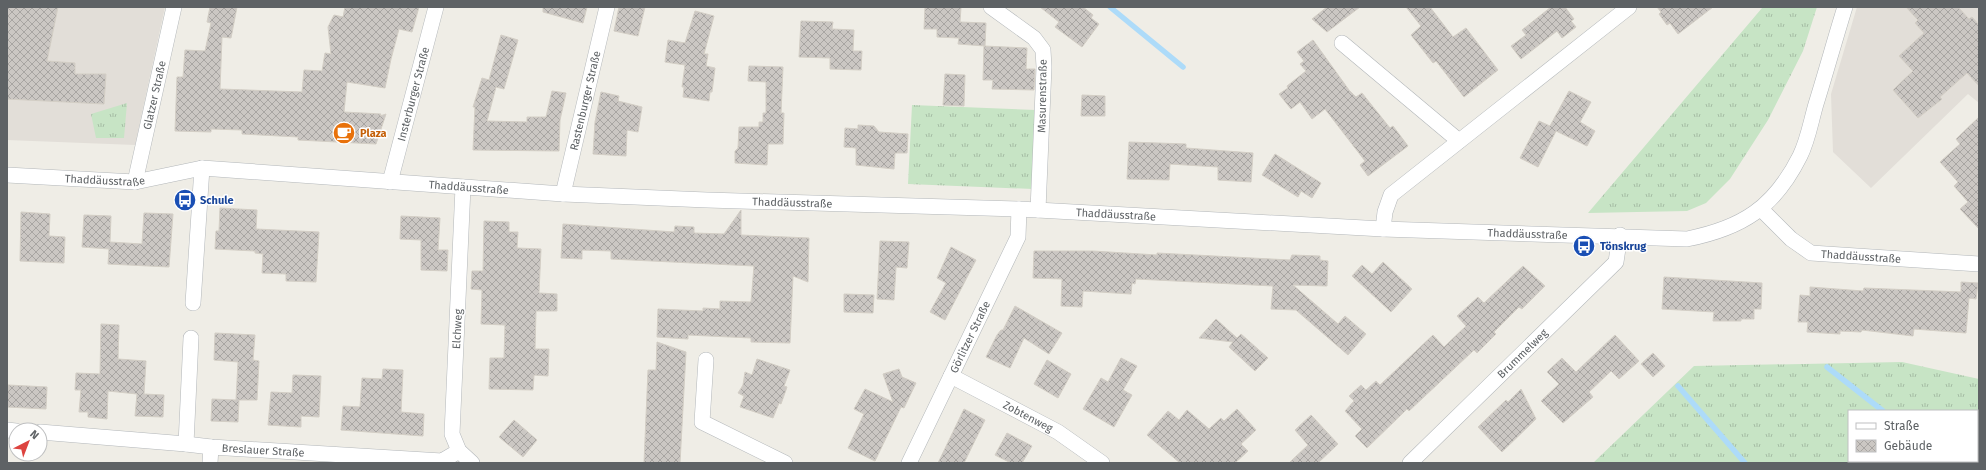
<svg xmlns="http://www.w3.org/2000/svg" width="1986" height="470" viewBox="0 0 1986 470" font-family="'Fira Sans',sans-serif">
<defs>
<pattern id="grass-tufts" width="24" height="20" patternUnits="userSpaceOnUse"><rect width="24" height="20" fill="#c7e4c5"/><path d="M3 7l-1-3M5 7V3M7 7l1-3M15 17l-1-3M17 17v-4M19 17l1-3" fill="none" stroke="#a5bca4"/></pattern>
<pattern id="building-cross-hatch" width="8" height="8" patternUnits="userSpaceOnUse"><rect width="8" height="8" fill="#cbc7c3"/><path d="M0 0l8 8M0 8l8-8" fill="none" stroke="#a8a5a2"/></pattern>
</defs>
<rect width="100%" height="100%" fill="#efede6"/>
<path fill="#e2ded8" d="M7,7H165L135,145L7,140Z
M1857,7H1979V103L1968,94L1871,188L1833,152L1831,94Z"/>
<path fill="url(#grass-tufts)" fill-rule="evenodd" d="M1762,7H1817L1803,51L1768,120L1730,179L1706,203L1687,211L1588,213L1762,8Z
M127,103L124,138H96L91,114Z
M912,105L1036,110L1033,189L908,184Z
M1902,362L1979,379V463H1593L1694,366ZM1849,411H1977V461H1849Z"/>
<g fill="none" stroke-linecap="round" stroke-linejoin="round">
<path stroke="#addbf9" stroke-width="5.5" d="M1110,7L1183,67
M1827,367L1883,411
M1678,386L1745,463
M1936,461L1938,463"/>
</g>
<path fill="url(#building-cross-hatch)" stroke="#d3cec5" d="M7,7H58L47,61L75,63V74H106L104,104L7,99Z
M210,7H237L231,38L222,37L220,89L302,92L304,70L322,71L325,53L331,54L328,27L334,15L343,17L345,7H419L412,32L399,29L391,59L385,88L347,82L344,112L381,114L380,116L386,114L376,144L298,140V137L242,134V130L211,129V132L175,131L177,77H183L185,50L205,51L211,23L207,22Z
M543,7H587L583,23L543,12Z
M619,7H645L638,36L614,31Z
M925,7H961L960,22L986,23L985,46L958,44L959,38L937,37V29H924Z
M1040,7H1083L1093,15L1091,18L1099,24L1082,47L1055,27L1059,22Z
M1327,7H1360L1327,32L1312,19Z
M1406,7H1430L1453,37L1466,28L1498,70L1464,97L1436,61L1433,63L1411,35L1421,26Z
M1551,7H1565L1574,19L1571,21L1576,27L1562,38L1557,31L1521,59L1511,46L1526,35L1522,30Z
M1657,7H1713L1678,34L1670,23L1667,25L1659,14L1661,12Z
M1906,7H1958L1969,19L1972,17L1979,25V86L1967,73L1940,97L1942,99L1918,118L1893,90L1913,71L1899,56L1924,33L1915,23L1918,20Z
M695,11L714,16L704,54H708L706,66L715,68L712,92H710L709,101L683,97L684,87H682L685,65L665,62L668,40L685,43Z
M801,21L833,22L832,29L854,30L853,51H862L861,70L830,69V58L799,57Z
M501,35L518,40L504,89L496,87L487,121L527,122V117H546L552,91L566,93L560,120L559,151L473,150L475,107H473L482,78L489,80Z
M1313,40L1349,90L1356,97L1362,93L1390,128L1393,126L1408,146L1368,176L1360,165L1365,161L1325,109L1312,119L1300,102L1291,109L1279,94L1288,88L1287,86L1306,71L1300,64L1304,61L1297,52Z
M984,46L1027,48L1026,69H1035L1034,90L992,89L993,80H983Z
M749,66L783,67L781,113H784L783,144H768L767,165L735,163V151L738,148L739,127H759V122H763V113H766V82L748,81Z
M945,74L965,75L964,106L943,105Z
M1569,91L1591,102L1580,122L1595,131L1587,146L1556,131L1538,167L1520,158L1539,121L1550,126Z
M601,92L619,96L618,101L642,107L638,132L627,130L626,156L593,154L595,122Z
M1082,95L1105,96V116H1081Z
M1979,117V229L1960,209L1968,202L1954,186L1958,182L1940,162L1960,144L1956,139Z
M858,125L874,126L879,132L908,134L907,153H895L894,169L856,165V148L844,147L845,128L858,129Z
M1129,142L1186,144V148L1253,153L1251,182L1218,180V167L1170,164L1169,180L1127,179Z
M1275,154L1321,183L1312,198L1301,191L1298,197L1262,175Z
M220,208L257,210L256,229L319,232L316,282L286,281V274L262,273L263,254L255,253V251L215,249L216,231H219Z
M741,210V235L809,238L808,282L793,276L790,343L751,342V338L688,335V339L657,337L658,309L703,311V308L720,309V301L751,302L754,266L611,259V251L582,250V259L561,258L563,224L674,232L675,226L694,227V233L724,234Z
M21,212L50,214L49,236L65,237L64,263L20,261Z
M144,213L173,214L169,267L108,264L109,249L82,247L84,215L111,216L110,242L142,244Z
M401,216L440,218L438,250H448L447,271L421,270V240L400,239Z
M484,221L509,222V232H518L517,248L541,249L539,293L557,294V311H536L535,349H549L548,376L534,375L533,390L489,389L490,358H504L505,325L481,324L482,290L471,289L472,271H483Z
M880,241L909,242L907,268L896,267L894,300L877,299Z
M951,247L976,260L945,320L930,312L946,283L937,278Z
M1034,251H1093L1157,255V253L1290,260L1292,255L1320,256V260L1328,261L1327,286L1293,285L1338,324L1345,316L1366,334L1348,355L1296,310L1271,309L1273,286L1136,279L1135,284L1132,283L1131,294L1083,291L1082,307L1061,306L1062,279L1033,278Z
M1383,262L1412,289L1391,312L1352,276L1362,265L1372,274Z
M1523,266L1545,286L1522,309L1519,307L1494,332L1496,334L1477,353L1474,350L1409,411L1407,409L1367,448L1355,436L1362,429L1345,411L1354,401L1349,396L1361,385L1366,390L1376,381L1380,385L1433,335L1444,347L1466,326L1457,316L1478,297L1484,303Z
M1664,277L1762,283L1761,309H1754V319H1741V321H1713L1714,312L1662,309Z
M1961,282L1978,283L1976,299L1969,298L1966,333L1914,329L1913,336L1862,330L1861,332L1840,331V334L1807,332L1808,322H1798L1800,295L1810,296V287L1863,291L1864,288L1961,292Z
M844,294L874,295L873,313L844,312Z
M1015,306L1062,333L1049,354L1024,338L1010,368L986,357L997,335L1001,330H1003Z
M1216,319L1237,338L1241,334L1268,358L1255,371L1229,347L1233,342L1199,338Z
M101,324L119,325L118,359L146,361L144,394L164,395L163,417L135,416L137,394L108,391L107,419L88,417V412H79L81,390H75L76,373L100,374Z
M215,333L255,335L253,360L259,361L257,400H239L238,422L211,421L212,399L236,400L238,362L214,360Z
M1615,335L1639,361L1619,379L1611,371L1589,392L1593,397L1563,423L1541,401L1559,384L1547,372L1562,358L1576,372Z
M657,342L686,352L680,463H644L648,370H656Z
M1653,353L1665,366L1653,377L1641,364Z
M1121,358L1137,366L1123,390L1132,395L1114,427L1083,409L1101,378L1108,382Z
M757,359L790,370L784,386L787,387L781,404L779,403L773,418L740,407L744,396L738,393L743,385L745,372L752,375Z
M1047,360L1071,374L1058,398L1034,384Z
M383,369L403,370L401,412L424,414L423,436L341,430L343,406L360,407L362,378L382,379Z
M899,369L902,377L916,383L904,408L901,407L875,461L848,448L864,414L854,409L865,389L893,402L883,374Z
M293,375L321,376L319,417L301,416V427L268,425L271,392L292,393Z
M8,385L47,387L46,409L7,407Z
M1521,389L1536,419L1502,452L1478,427L1506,400L1508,402Z
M964,409L985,420L964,463H938Z
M1237,409L1256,430L1241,444L1248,451L1235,463H1180L1147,435L1168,411L1179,420L1187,410L1209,429L1221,418L1224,421Z
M1311,415L1338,444L1318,463H1289L1308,445L1295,430Z
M514,420L537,440L523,457L499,437Z
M1007,433L1032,446L1022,463H1011L995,455Z"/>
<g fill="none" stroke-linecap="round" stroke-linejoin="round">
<g stroke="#b3b7ba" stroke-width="16">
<g id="minor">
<path d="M991,7L1034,38L1043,50L1044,67L1038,210"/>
<path d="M1342,43L1459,141"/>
<path id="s1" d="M7,175L135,182L202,168L563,194L707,200L1019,209L1383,229L1687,239C1742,228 1774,208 1800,156C1808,140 1811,121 1816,104C1826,72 1835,39 1845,7"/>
<path id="s2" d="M135,182L174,7"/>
<path id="s3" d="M390,182L436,7"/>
<path d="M463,187L452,434L459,451L472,463"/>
<path id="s4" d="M563,194L607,7"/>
<path id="s5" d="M1761,209L1791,239L1811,253L1979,264"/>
<path d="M1383,229L1385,212L1391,195L1629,7"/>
<path d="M193,303L202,168"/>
<path d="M706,360L702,422L785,463"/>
<path id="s6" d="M951,376L1058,432L1102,463"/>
<path d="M7,430L16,431"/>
<path id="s7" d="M40,432L186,444L211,447L442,461L459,451"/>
<path d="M186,444L191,338"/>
<path d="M210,463L211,447"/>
<path id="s8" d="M909,463L1018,237L1019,209"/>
<path id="s9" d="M1410,463L1616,262L1620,235"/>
</g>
</g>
<use href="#minor" stroke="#fff" stroke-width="15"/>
</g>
<defs>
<g id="cafe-disc" transform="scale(1.15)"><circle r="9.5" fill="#e8710a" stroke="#fff"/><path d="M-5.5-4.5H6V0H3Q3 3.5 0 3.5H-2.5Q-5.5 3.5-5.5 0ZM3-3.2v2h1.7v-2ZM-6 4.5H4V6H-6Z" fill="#fff"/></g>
<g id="bus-disc" transform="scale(1.15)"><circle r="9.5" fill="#1a4fb4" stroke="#fff"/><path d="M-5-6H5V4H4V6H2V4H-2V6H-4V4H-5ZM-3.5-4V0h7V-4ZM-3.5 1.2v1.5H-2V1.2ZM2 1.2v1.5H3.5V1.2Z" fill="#fff"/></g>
</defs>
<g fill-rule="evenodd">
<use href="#cafe-disc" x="344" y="133"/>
<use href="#bus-disc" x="185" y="200"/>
<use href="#bus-disc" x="1584" y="246"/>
</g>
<g text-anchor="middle" stroke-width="3" stroke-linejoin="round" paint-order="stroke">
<g font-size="11" fill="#5e6265" stroke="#fff">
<text dy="4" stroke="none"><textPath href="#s3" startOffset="91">Insterburger Straße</textPath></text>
<text dy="4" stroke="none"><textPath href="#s2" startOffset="89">Glatzer Straße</textPath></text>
<text transform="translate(1042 96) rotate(-89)" y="4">Masurenstraße</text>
<text dy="4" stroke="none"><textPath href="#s4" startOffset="96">Rastenburger Straße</textPath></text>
<text dy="4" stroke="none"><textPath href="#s1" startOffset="98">Thaddäusstraße</textPath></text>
<text dy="4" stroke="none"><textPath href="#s1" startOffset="464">Thaddäusstraße</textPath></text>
<text dy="4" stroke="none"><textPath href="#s1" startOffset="788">Thaddäusstraße</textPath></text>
<text dy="4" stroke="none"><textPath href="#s1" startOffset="1112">Thaddäusstraße</textPath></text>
<text dy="4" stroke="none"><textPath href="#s1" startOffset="1524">Thaddäusstraße</textPath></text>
<text dy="4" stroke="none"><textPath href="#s5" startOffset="117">Thaddäusstraße</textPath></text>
<text transform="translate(457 329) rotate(-87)" y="4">Elchweg</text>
<text dy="4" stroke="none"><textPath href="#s8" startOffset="140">Görlitzer Straße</textPath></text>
<text dy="4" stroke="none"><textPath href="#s9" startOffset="157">Brummelweg</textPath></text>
<text dy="4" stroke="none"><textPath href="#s6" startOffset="87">Zobtenweg</textPath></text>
<text dy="4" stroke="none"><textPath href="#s7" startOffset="224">Breslauer Straße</textPath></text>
</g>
<g font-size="11" font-weight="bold" fill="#c56008" stroke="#fff" text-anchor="start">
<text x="360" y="137">Plaza</text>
</g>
<g font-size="11" font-weight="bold" fill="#164399" stroke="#fff" text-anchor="start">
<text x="200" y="204">Schule</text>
<text x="1600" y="250">Tönskrug</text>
</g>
</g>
<rect width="1986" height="470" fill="none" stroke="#5e6265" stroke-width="16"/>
<rect x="1848" y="410" width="130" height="52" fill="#ffffff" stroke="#bfc0c1"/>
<rect x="1856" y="423" width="20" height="6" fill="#ffffff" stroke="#bfc0c1"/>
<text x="1884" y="430" font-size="12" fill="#5e6265">Straße</text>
<rect x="1856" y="440" width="20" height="12" fill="url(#building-cross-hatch)" stroke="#bfc0c1"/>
<text x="1884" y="450" font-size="12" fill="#5e6265">Gebäude</text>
<g transform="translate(28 442) rotate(42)"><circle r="19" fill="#ffffff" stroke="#bfc0c1"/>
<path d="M0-3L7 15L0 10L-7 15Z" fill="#dd433f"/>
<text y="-6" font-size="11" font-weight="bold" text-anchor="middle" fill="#5e6265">N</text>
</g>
</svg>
